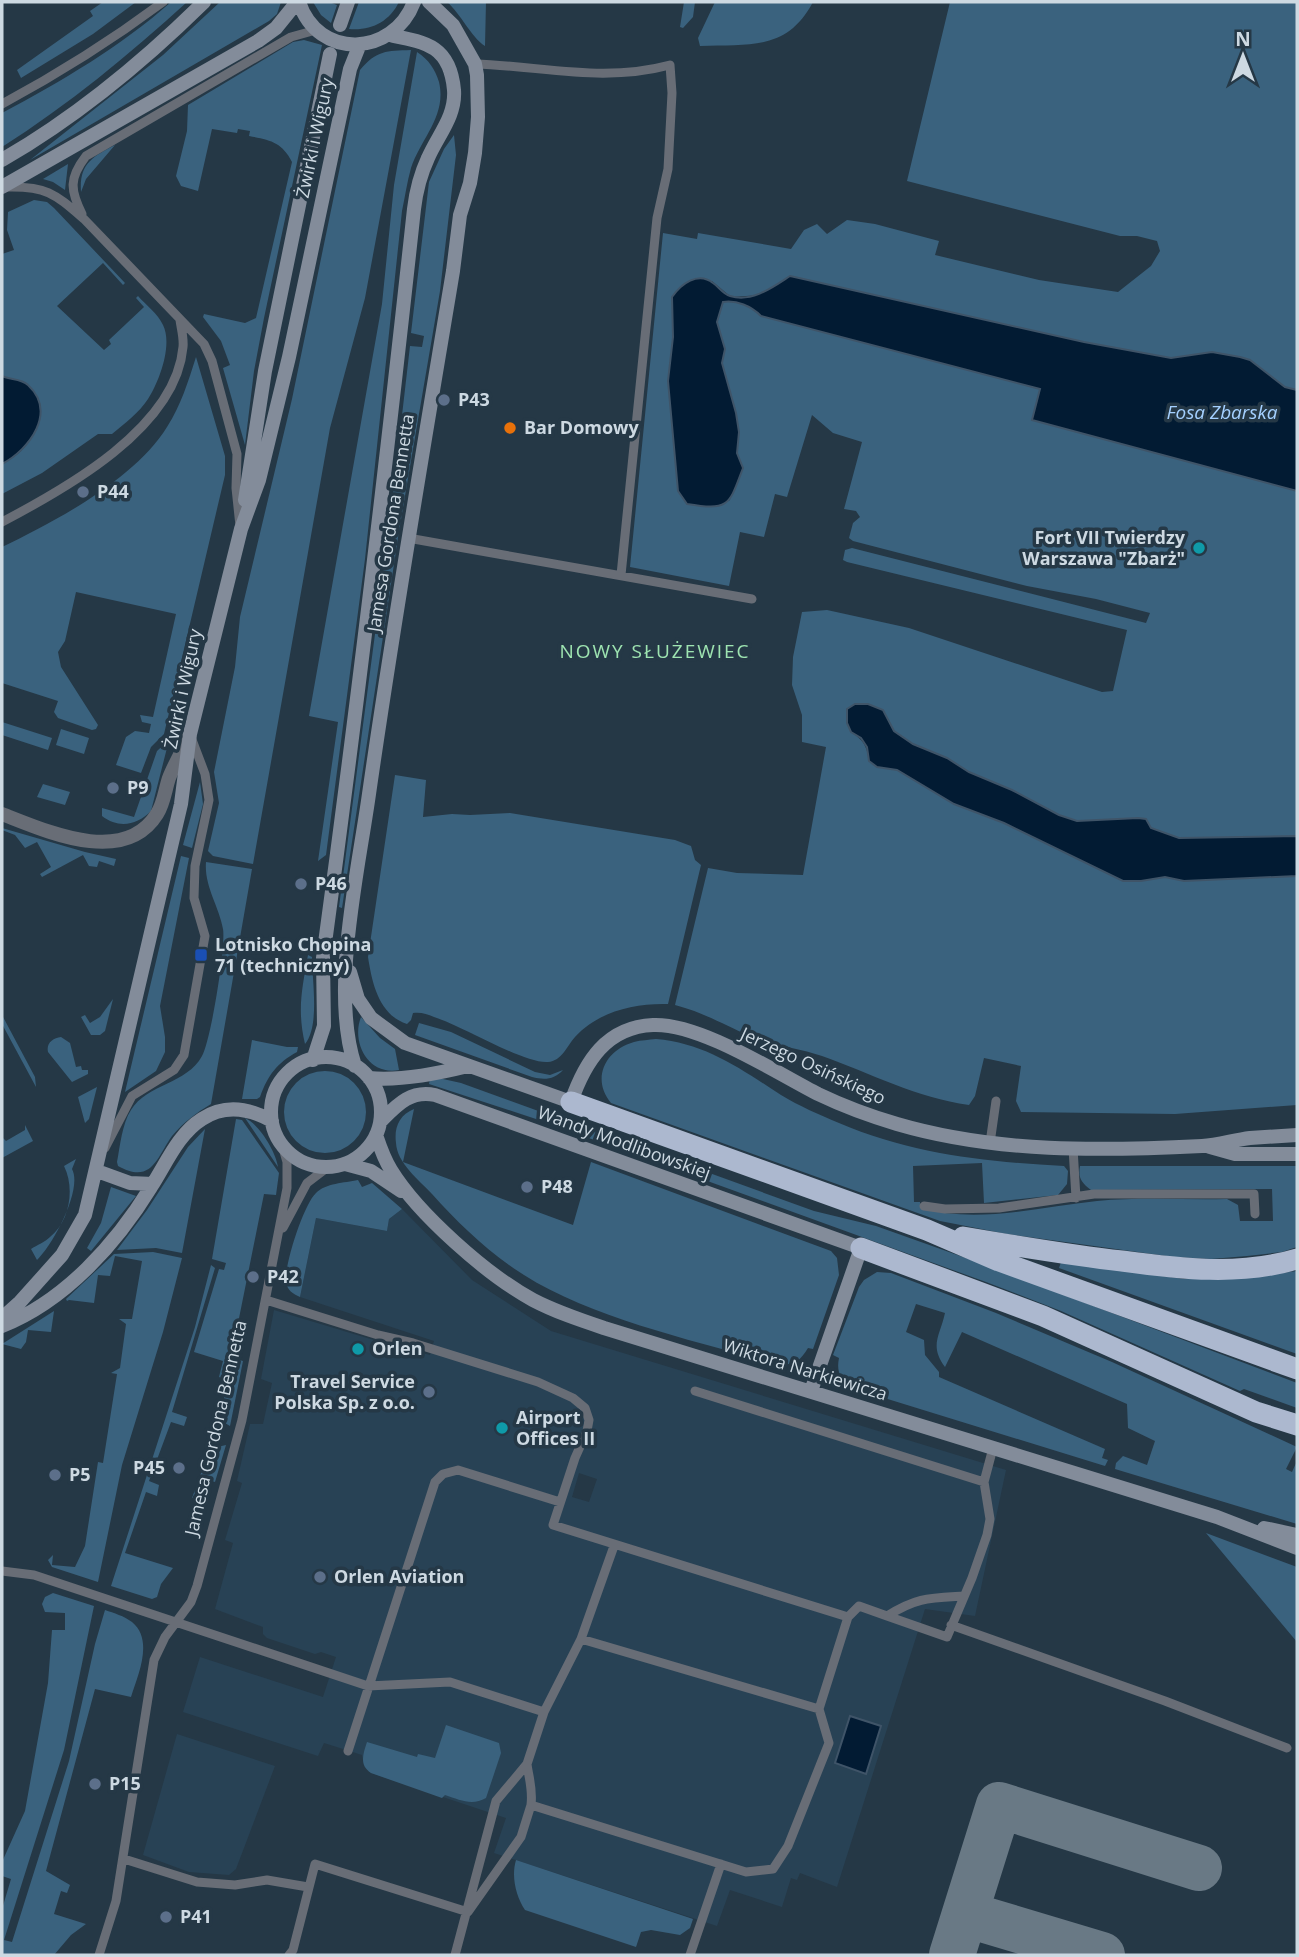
<svg xmlns="http://www.w3.org/2000/svg" width="1299" height="1957" viewBox="0 0 1299 1957" font-family="'Open Sans',sans-serif">
<rect width="100%" height="100%" fill="#253846"/>
<path fill="#284255" fill-rule="evenodd" d="M402,1209L472,1280L551,1331L1006,1470L975,1616L925,1609L837,1887L800,1873L797,1880L791,1878L782,1907L730,1890L717,1926L494,1853L506,1818L371,1773L364,1766L362,1755L324,1743L318,1756L183,1712L200,1657L323,1697L336,1657L321,1652L315,1654L267,1638L263,1634V1627L215,1609L233,1543L225,1540L242,1483L237,1481L250,1424H263L272,1383L261,1379L274,1310L397,1347L430,1355L434,1341L300,1297L316,1218L387,1231L389,1219ZM579,1473L597,1479L589,1502L572,1497Z
M177,1734L275,1766L236,1869L229,1875L189,1872L143,1855Z"/>
<path fill="#3a627e" d="M103,2H136L93,34L21,78L17,70L93,16L90,11Z
M171,2H187C129,55 68,105 2,147V113C62,81 120,47 171,2Z
M220,2H281L277,14L269,21L30,160L163,55Z
M313,2H329L337,5L331,23L321,15Z
M359,2H399C389,22 371,31 349,29Z
M447,2H486L485,46C471,37 461,14 447,2Z
M684,2H695L693,17L683,28L680,27Z
M715,2H813C787,51 750,44 700,46L698,38Z
M950,2H1297V390L1285,387L1250,360L1240,357L1212,352L1171,358L1084,342L790,276L761,295L731,297L712,281C690,282 686,280 672,297L678,491L687,504L720,506L730,500L739,432L736,413L722,363L725,349L717,322L723,302C738,300 751,306 761,316L1040,389L1032,420L1297,491V836L1179,838L1151,828L1146,819L1139,818L1077,821L1059,815L1012,790L969,772L947,758L913,744L894,732L847,723C855,741 866,735 869,761L877,767L897,770L954,804L1004,823L1123,881H1141L1165,877L1184,881L1297,876V1105L1175,1114L1021,1112L1016,1101L1021,1066L984,1058L975,1096L969,1105C917,1098 870,1073 822,1056C798,1048 772,1045 750,1036C722,1024 705,1013 675,1005L708,868L737,873L803,875L826,747L802,742V715L792,685L793,657L802,612L827,610L909,628L1102,692L1113,691L1127,630L847,562L843,560L845,550L852,548L1146,623L1150,613L1096,599L1027,586L853,541L849,538L853,523L860,517L856,511L844,509L862,442L833,433L812,415L787,497L775,494L764,537L740,532L729,586L630,567L663,233L697,239L698,233L791,249L804,230L817,224L827,234L847,220L875,224L939,241L935,255L1039,280L1118,292L1151,266L1160,251L1157,241L1137,236H1120L907,181Z
M304,40L322,45L264,318L254,371L245,445L223,368L230,365L221,341L203,317L204,314L245,323L256,318L292,162C282,142 270,140 249,136L250,131L238,129L237,133L212,129L198,191L181,186L176,176L187,131L188,105L293,42Z
M411,50L365,298L330,428L253,864L213,856L208,851L219,803L214,772L235,667L240,617L292,399L360,70C377,50 386,51 411,50Z
M417,52C429,60 435,69 439,82C447,116 421,138 411,168C407,182 405,197 402,211L365,559L326,855L318,861L338,722L309,716L382,304L394,185Z
M454,135L456,155L440,291L399,531L342,908L339,907L389,528L410,346L422,347L424,336L411,333L429,182L444,149Z
M115,145L86,179L81,192C79,164 92,157 115,145Z
M68,164L65,190L53,182L43,179Z
M34,200L47,202L54,208L125,283L123,285L103,263L57,306L104,350L111,344L109,340L144,307L136,298L138,296C146,305 158,314 163,325C173,345 159,382 148,399C139,413 124,424 112,434H98L42,473L2,494V464C36,446 33,432 38,398L30,388L2,376V254L14,250L7,230L8,212Z
M196,357L225,456V475L164,734L151,747L141,773L116,765L126,737L135,731L149,733L151,724L142,722L140,715L153,717L176,614L76,592L65,641L58,652L61,667L98,725L96,729L92,730L58,718L54,712L58,701L2,683V547C56,521 135,479 167,427C181,405 188,382 196,357Z
M2,722L52,738L48,750L2,735Z
M61,729L89,738L84,754L56,745Z
M169,740L151,811C137,825 119,829 102,816V808L134,817L157,751Z
M395,775L426,780L423,817L452,814L470,815L510,813L675,840L691,846L695,860L701,865L668,1004C635,1003 599,1011 575,1037C567,1046 562,1061 548,1062C524,1064 463,1026 434,1017C427,1014 421,1012 413,1013L411,1020L407,1024C379,1015 372,983 368,957Z
M200,782L203,804L192,848L183,845Z
M43,784L70,792L65,805L37,797Z
M2,828L85,852L116,859L114,866L99,861L97,867L89,866L83,855L42,877L40,874L51,867L37,842L25,848L15,835L2,830Z
M181,856L189,858L160,1006L165,1037V1052L156,1071L125,1092Z
M206,862L252,869L211,1104C196,1113 184,1122 172,1136C157,1157 152,1185 118,1166L117,1162C120,1146 122,1124 131,1110C147,1084 187,1084 202,1056C211,1040 226,946 223,929C219,906 204,886 206,862Z
M308,955L312,957C312,980 320,1026 305,1044C297,1010 302,989 308,955Z
M113,999L105,1031L100,1035H91L81,1017L85,1015L90,1023L100,1017Z
M2,1015L35,1077L36,1087L2,1024Z
M361,1017L380,1038L395,1049L399,1070C368,1076 351,1042 361,1017Z
M419,1023L451,1032L535,1072L550,1075L563,1070C554,1080 544,1080 532,1077L415,1035Z
M61,1037L70,1043L76,1067L81,1066L82,1070H88V1074L72,1082L48,1052C46,1043 53,1038 61,1037Z
M656,1039C705,1043 741,1069 781,1095C799,1106 820,1115 839,1123C912,1154 986,1162 1064,1166L1068,1171L1067,1184L1058,1195L984,1203L982,1163L913,1166L914,1202H920V1208C978,1224 1039,1207 1097,1201C1140,1197 1184,1200 1227,1199L1238,1205L1240,1221H1273L1272,1189L1091,1190C1081,1182 1078,1178 1080,1166H1297V1247L1282,1252L1247,1256L1211,1259L1174,1257L1007,1234L940,1221L611,1103C591,1079 605,1050 634,1042C641,1040 649,1040 656,1039Z
M252,1040L287,1047H298L297,1052C277,1063 268,1075 260,1097L257,1099H242Z
M284 1112a41 41 0 1 1 82 0a41 41 0 1 1-82 0Z
M430,1079H443L461,1083L814,1211L876,1226L977,1262L1297,1383V1408L1244,1389L1240,1391L1061,1311L986,1282L539,1120L429,1084Z
M97,1087L89,1119L85,1123L78,1097Z
M414,1109L403,1162L573,1225L591,1162L831,1251L837,1258L839,1275L813,1349L808,1348C799,1363 792,1366 775,1364C697,1341 593,1319 524,1275C489,1253 459,1224 432,1194C419,1180 397,1163 396,1143C394,1128 399,1115 414,1109Z
M245,1118C259,1124 276,1152 278,1167Z
M236,1119L242,1120L279,1173L276,1195L264,1194L231,1358L243,1361L230,1426L220,1420L227,1380L219,1377L223,1361L194,1352L219,1269L224,1270L226,1263L212,1259Z
M25,1125L33,1141L2,1158V1137L6,1141L25,1130Z
M205,1129L182,1253L156,1248L117,1250L147,1210L188,1147Z
M76,1159L72,1169C83,1189 53,1245 37,1260L31,1249C37,1245 45,1242 50,1237C70,1221 75,1188 64,1166Z
M358,1180L362,1187L372,1183L402,1209L389,1219L387,1231L316,1218L300,1297C293,1294 287,1290 286,1282C284,1265 304,1204 316,1193C326,1183 344,1183 358,1180Z
M111,1187L136,1196L91,1251L87,1248L101,1223Z
M153,1252L182,1258L163,1332L122,1465L98,1582L52,1567L48,1560L53,1555L52,1565L75,1567L85,1546L98,1462L103,1463L117,1374L111,1373L120,1368L126,1324L119,1319H132L142,1261L115,1256L110,1276L98,1275L94,1303L69,1300L67,1301L66,1299L114,1254Z
M1061,1262L1184,1279L1241,1278L1297,1271V1354L1059,1268Z
M211,1265L215,1268L172,1412L187,1417L184,1426L171,1422L149,1481L159,1485L157,1496L146,1492L125,1553L173,1568L161,1584L157,1597L152,1599L111,1586L195,1327Z
M877,1272L891,1273L996,1313L1112,1362L1297,1447L1286,1469L1292,1472L1297,1461V1524L1115,1469L1116,1463L1123,1456L1147,1465L1155,1441L1128,1428L1127,1404L962,1332L945,1367C929,1345 940,1336 945,1313L916,1304L906,1332L924,1340L925,1355L939,1372V1377L1105,1449L1102,1458L1108,1460L1105,1466L852,1388C841,1381 836,1372 839,1358L833,1355L859,1287L864,1280Z
M54,1311L51,1332L28,1330L26,1342L21,1349L2,1344Z
M226,1445L215,1482L212,1481L208,1496H198L196,1499L192,1498L208,1454L213,1448Z
M1206,1533L1297,1567V1642Z
M53,1593L94,1606L64,1750L4,1940L12,1942L69,1761L95,1644L105,1610C114,1613 124,1616 132,1622C154,1640 138,1675 131,1697L95,1689L46,1871L70,1885L67,1893L61,1891L54,1914L86,1924L71,1935L54,1955H2V1909L11,1879L2,1876V1862L25,1811L48,1683L52,1630H65V1613L45,1612L42,1604L45,1597Z
M446,1725L499,1743L501,1753L486,1798C472,1806 460,1800 445,1795L442,1798L371,1773C359,1765 363,1754 367,1742L417,1757L418,1754L435,1758Z
M516,1860L693,1919L690,1928L680,1935L651,1930L641,1932L636,1947L525,1910C516,1896 511,1877 516,1860Z"/>
<path fill="#021b33" stroke="#3f5468" stroke-width="2" d="M790,276L1084,342L1171,358L1212,352L1240,357L1250,360L1285,387L1297,390V491L1032,420L1040,389L761,316C751,306 737,300 723,302L717,322L725,349L722,363L736,413L739,432L737,453L743,468C729,505 730,511 687,504L678,491L668,381L673,337L672,297C681,284 698,271 713,283C719,287 723,294 730,296C752,303 773,287 790,276Z
M2,376C10,380 21,378 28,385C57,412 30,449 2,464Z
M855,704H868L883,710L894,731L913,744L947,758L969,772L1012,790L1059,815L1077,821L1138,818L1146,819L1151,828L1179,838L1297,836V876L1184,881L1165,877L1141,881H1123L1004,823L954,804L897,770L877,767L869,761L867,747L861,738L851,732L847,723V709Z
M850,1716L881,1726L866,1774L835,1763Z"/>
<g fill="none" stroke-linecap="round" stroke-linejoin="round">
<path stroke="#697985" stroke-width="46" d="M965,1914L1102,1955
M952,1955L999,1805L1199,1868"/>
<path stroke="#686d76" stroke-width="9" d="M475,64C543,66 603,83 670,65L672,93L668,169L657,218L621,575
M2,104C58,74 112,40 163,2
M7,187C47,186 55,194 84,219L204,344L212,361L237,454L236,488L240,526
M82,214C70,190 69,178 86,156L291,37L316,30
M2,522C65,489 176,428 183,347C184,338 181,328 180,320
M408,538L752,599
M990,1143L996,1101
M105,1148L132,1096L174,1070L184,1055L205,936L194,898L195,866L209,800L205,774L191,737
M1073,1148L1076,1198
M924,1206L945,1209L999,1208L1094,1194H1254L1255,1214
M283,1228L307,1183L328,1167
M266,1300L378,1335L413,1343L538,1382L573,1398L585,1408L589,1420L587,1431L575,1458L553,1525L848,1617L859,1606L887,1616C917,1597 930,1598 964,1596
M695,1391L984,1482
M2,1571L34,1575L368,1686L450,1682L544,1712
M887,1616L947,1637L972,1578L987,1535L990,1519L984,1482L993,1448
M951,1625L1165,1701L1287,1748
M581,1639L819,1709
M348,1751L435,1482L443,1474L458,1470L560,1502
M527,1764C529,1779 533,1789 531,1805L746,1872L773,1869L788,1846L829,1743L819,1709L848,1617
M124,1859L197,1882L235,1885L267,1880L308,1887
M99,1955L116,1901L154,1660L165,1637L191,1602L197,1586L242,1420L287,1188V1162L282,1145
M289,1955L293,1950L315,1864L468,1912L521,1837L531,1805
M455,1955L496,1801L527,1764L544,1712L581,1639L614,1546
M690,1955L721,1864"/>
<path stroke="#686d76" stroke-width="14" d="M2,814C46,831 124,867 157,814C164,803 165,790 169,778C174,765 182,752 188,738"/>
<path stroke="#838c9a" stroke-width="14" d="M299,2C318,60 393,57 414,2
M340,25L348,2
M2,160C75,118 144,61 204,2
M2,187L258,41L276,28L297,2
M245,500L265,371L330,54
M350,972L358,999L371,1018L405,1043L571,1102C585,1062 606,1027 653,1025C700,1023 775,1072 818,1094C843,1106 870,1116 897,1124C996,1153 1101,1151 1202,1146C1218,1145 1234,1140 1250,1138C1265,1137 1281,1136 1297,1135
M271 1112a55 55 0 1 1 110 0a55 55 0 1 1-110 0Z
M313,1060L324,1026L323,958C357,709 387,459 414,209C416,192 421,173 428,158C438,135 456,116 454,90C450,45 425,42 389,35
M355,1066C330,991 358,873 369,794C394,619 424,445 453,271L460,215L470,183L475,153L478,117L477,75L475,64L453,25L429,2
M369,1078C398,1081 440,1073 468,1066
M381,1121C397,1105 410,1090 435,1095L861,1248L811,1391
M376,1135C380,1147 384,1159 391,1170C418,1214 487,1275 533,1300C556,1312 580,1320 604,1328L1217,1517L1297,1548
M1210,1147L1235,1154H1297
M345,1164L371,1171L401,1191
M97,1171L130,1183L153,1184
M2,1318L20,1302L62,1255L85,1215L181,804L190,734L241,529L259,480L289,357L350,69L360,44
M2,1326C65,1301 116,1244 151,1187C166,1164 178,1134 202,1119C225,1104 249,1108 272,1121
M1264,1528L1297,1535"/>
<path stroke="#acb8cf" stroke-width="21" d="M571,1102L927,1230L999,1261L1297,1369
M963,1237C1016,1246 1069,1255 1122,1261C1180,1269 1240,1276 1297,1259
M861,1248L1043,1316L1256,1412L1297,1425"/>
</g>
<g fill="#5c6f8a" stroke="#253846" stroke-width="2.5">
<circle cx="444" cy="400" r="7"/>
<circle cx="83" cy="492" r="7"/>
<circle cx="113" cy="788" r="7"/>
<circle cx="301" cy="884" r="7"/>
<circle cx="527" cy="1187" r="7"/>
<circle cx="253" cy="1277" r="7"/>
<circle cx="429" cy="1392" r="7"/>
<circle cx="179" cy="1468" r="7"/>
<circle cx="55" cy="1475" r="7"/>
<circle cx="320" cy="1577" r="7"/>
<circle cx="95" cy="1784" r="7"/>
<circle cx="166" cy="1917" r="7"/>
</g>
<circle fill="#e8710a" stroke="#253846" stroke-width="2.5" cx="510" cy="428" r="7"/>
<g fill="#0f9aa8" stroke="#253846" stroke-width="2.5">
<circle cx="1199" cy="548" r="7"/>
<circle cx="358" cy="1349" r="7"/>
<circle cx="502" cy="1428" r="7"/>
</g>
<rect fill="#1a4fb4" stroke="#253846" stroke-width="2.5" x="194" y="948" width="14" height="14" rx="3.5"/>
<g text-anchor="middle" stroke-width="7" stroke-linejoin="round" paint-order="stroke">
<g font-size="18" fill="#cdd9e2" stroke="#253846">
<text transform="translate(315 138) rotate(-78)" y="6">Żwirki i Wigury</text>
<text transform="translate(391 523) rotate(-81)" y="6">Jamesa Gordona Bennetta</text>
<text transform="translate(183 689) rotate(-78)" y="6">Żwirki i Wigury</text>
<text transform="translate(813 1066) rotate(25)" y="6">Jerzego Osińskiego</text>
<text transform="translate(624 1143) rotate(20)" y="6">Wandy Modlibowskiej</text>
<text transform="translate(805 1370) rotate(17)" y="6">Wiktora Narkiewicza</text>
<text transform="translate(216 1428) rotate(-77)" y="6">Jamesa Gordona Bennetta</text>
</g>
<g font-size="18" font-weight="bold" fill="#cdd9e2" stroke="#253846" text-anchor="start">
<text x="458" y="406">P43</text>
<text x="524" y="434">Bar Domowy</text>
<text x="97" y="498">P44</text>
<text x="1185" y="544" text-anchor="end">Fort VII Twierdzy<tspan x="1185" dy="21">Warszawa "Zbarż"</tspan></text>
<text x="127" y="794">P9</text>
<text x="315" y="890">P46</text>
<text x="215" y="951">Lotnisko Chopina<tspan x="215" dy="21">71 (techniczny)</tspan></text>
<text x="541" y="1193">P48</text>
<text x="267" y="1283">P42</text>
<text x="372" y="1355">Orlen</text>
<text x="415" y="1388" text-anchor="end">Travel Service<tspan x="415" dy="21">Polska Sp. z o.o.</tspan></text>
<text x="516" y="1424">Airport<tspan x="516" dy="21">Offices II</tspan></text>
<text x="165" y="1474" text-anchor="end">P45</text>
<text x="69" y="1481">P5</text>
<text x="334" y="1583">Orlen Aviation</text>
<text x="109" y="1790">P15</text>
<text x="180" y="1923">P41</text>
</g>
<g font-size="19" font-style="italic" fill="#a4d0ff" stroke="#253846">
<text x="1222" y="419">Fosa Zbarska</text>
</g>
<g font-size="19" letter-spacing="2" fill="#9ee4b1" stroke="#253846">
<text x="655" y="658">NOWY SŁUŻEWIEC</text>
</g>
</g>
<rect width="1299" height="1957" fill="none" stroke="#cdd9e2" stroke-width="7"/>
<g transform="translate(1243 56)" stroke="#253846" stroke-width="5" paint-order="stroke">
<path d="M0-5L12 26L0 18L-12 26Z" fill="#cdd9e2"/>
<text y="-10" font-size="19" font-weight="bold" text-anchor="middle" fill="#cdd9e2">N</text>
</g>
</svg>
